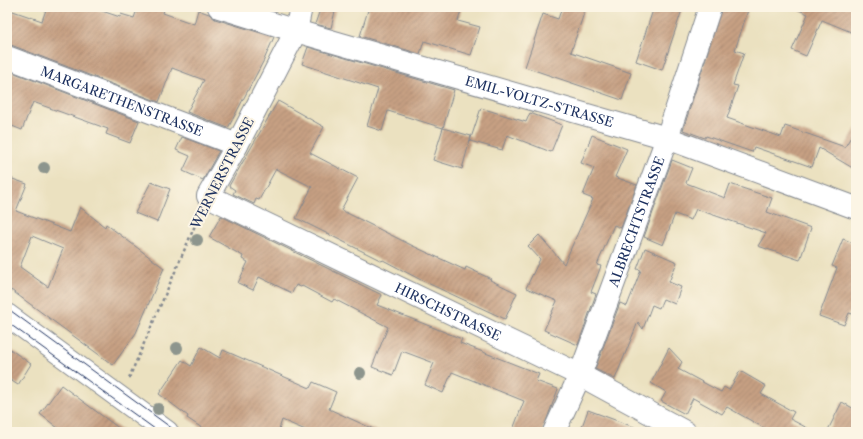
<svg xmlns="http://www.w3.org/2000/svg" width="863" height="439" viewBox="0 0 863 439" font-family="'Libre Caslon Text',serif">
<defs>
<pattern id="building-hatch" width="6" height="6" patternUnits="userSpaceOnUse"><rect width="6" height="6" fill="#c7a083"/><path d="M-1 1l2-2M0 6l6-6M5 7l2-2" fill="none" stroke="#a1836e"/></pattern>
</defs>
<rect width="100%" height="100%" fill="#fcf5e5"/>
<filter id="ink" filterUnits="userSpaceOnUse"><feTurbulence type="fractalNoise" baseFrequency=".025" numOctaves="2"/><feDisplacementMap in="SourceGraphic" scale="8" xChannelSelector="R" yChannelSelector="G"/><feConvolveMatrix kernelMatrix="1 2 1 2 8 2 1 2 1" color-interpolation-filters="sRGB"/></filter>
<filter id="wash" filterUnits="userSpaceOnUse"><feTurbulence type="fractalNoise" baseFrequency=".012" numOctaves="4" result="noise"/><feDisplacementMap in="SourceGraphic" scale="16" xChannelSelector="R" yChannelSelector="G"/><feGaussianBlur stdDeviation="0.9" result="paint"/><feColorMatrix in="noise" values="0 0 0 0 0 0 0 0 0 0 0 0 0 0 0 0 0 1.4 0 .05"/><feComposite in="paint" operator="in"/></filter>
<g filter="url(#wash)">
<rect width="100%" height="100%" fill="#ebe1c0"/>
<g id="blocks">
<path fill="url(#building-hatch)" fill-rule="evenodd" d="M47,7H90L120,17L121,14L134,18L138,7H165L163,13L194,24L198,10L209,14L215,19L274,37L264,60L228,128L187,112L204,80L172,68L159,102L11,45H7V9L42,21Z
M321,7H336L331,28L315,24Z
M369,7H462L458,21L480,27L471,55L424,41L420,54L360,36Z
M562,7H586L571,52L631,73L622,100L525,67L543,14L558,19Z
M654,7H671L682,10L662,70L636,61Z
M722,7H749L735,50L744,53L733,85L738,86L727,118L781,137L785,126L845,147L856,128V170L819,148L812,167L754,147L752,152L706,136L705,138L683,130Z
M792,7H856V34L822,20L806,56L792,50L808,14Z
M308,47L454,90L443,128L388,111L382,131L367,126L378,89L302,64Z
M7,70L139,121L130,143L106,134L108,129L33,102L22,130L7,124Z
M278,101L324,127L310,153L358,178L341,210L413,246L465,270L466,267L491,279L490,280L517,293L505,319L421,280L383,260L382,261L296,218L312,187L276,169L259,200L256,199L254,204L233,194L235,190L229,186Z
M481,108L526,122L530,113L562,125L551,152L507,135L502,150L470,141Z
M443,128L471,136L462,169L433,160Z
M592,135L627,149L615,177L637,185L621,228L614,225L597,265L601,266L591,292L596,294L578,345L544,330L557,301L526,288L540,259L528,246L539,235L564,264L593,199L583,195L594,168L581,163Z
M182,137L219,151L203,180L183,171L190,156L176,150Z
M672,160L692,168L686,183L725,198L730,184L772,198L767,212L811,228L800,260L758,246L766,233L696,209L691,220L675,214L663,245L644,237Z
M7,177L27,184L16,211L70,232L80,207L105,227L106,224L164,268L136,333L113,365L11,290L8,298H7ZM32,236L63,249L48,287L20,267Z
M151,182L170,189L157,222L135,213Z
M221,216L382,295L377,305L462,339L460,343L539,374L536,381L558,389L542,432H512L524,401L452,372L443,393L425,385L434,363L402,351L393,375L372,367L388,327L334,299L332,302L302,286L301,287L296,285L292,293L259,277L253,290L238,283L248,262L242,259L243,256L209,237Z
M843,239L856,244V315L849,313L844,325L819,316L837,268L832,266Z
M645,248L677,262L669,282L681,287L675,304L663,299L659,308L652,305L643,329L638,322L615,379L595,369L620,303L627,306L641,270L637,269Z
M7,347L31,364L18,385L7,378Z
M201,347L220,358L223,350L310,388L313,382L336,392L329,409L380,432H310L282,420L278,432H208L187,418L188,416L159,394L182,360L191,366Z
M669,348L682,362L678,369L721,392L724,387L729,390L740,371L766,386L761,394L794,412L790,419L815,432H771L727,407L722,414L693,398L685,414L661,401L666,392L651,383Z
M61,385L93,409L124,432H63L40,414Z
M842,402L856,410V417L848,432H827Z
M588,410L642,430V432H580Z"/>
</g>
</g>
<g filter="url(#ink)">
<use href="#blocks" fill-opacity="0" stroke="#83888f" stroke-width="1"/>
<g fill="none" stroke-linecap="round" stroke-linejoin="round">
<g stroke="#83888f" stroke-width="24">
<g id="street">
<path id="s1" d="M219,7L296,31L667,138L856,208"/>
<path id="s2" d="M301,7L296,31L237,145L208,196L580,375L685,432"/>
<path id="s3" d="M7,57L237,145"/>
<path id="s4" d="M554,432L580,375L667,138L710,7"/>
</g>
</g>
<g stroke="#83888f" stroke-width="24">
<path id="secondary" d="M7,315L167,432"/>
</g>
<path stroke="#83888f" stroke-width="2.5" stroke-dasharray="3 3" stroke-linecap="butt" d="M129,378L200,214"/>
<use href="#street" stroke="#fff" stroke-width="22"/>
<use href="#secondary" stroke="#fff" stroke-width="22"/>
<path stroke="#1b2f5e" stroke-width="1" d="M7,308L177,432
M7,322L159,432"/>
</g>
<g fill="#8d958d">
<circle cx="44" cy="168" r="6"/>
<circle cx="197" cy="240" r="6"/>
<circle cx="177" cy="348" r="6"/>
<circle cx="360" cy="373" r="6"/>
<circle cx="158" cy="409" r="6"/>
</g>
</g>
<g text-anchor="middle" stroke-width="4" stroke-linejoin="round" paint-order="stroke">
<g font-size="13" fill="#1b2f5e" stroke="#fcf5e5">
<text dy="5" stroke="none"><textPath href="#s3" startOffset="123">MARGARETHENSTRASSE</textPath></text>
<text dy="5" stroke="none"><textPath href="#s1" startOffset="334">EMIL-VOLTZ-STRASSE</textPath></text>
<text transform="translate(222 173) rotate(-63)" y="5">WERNERSTRASSE</text>
<text dy="5" stroke="none"><textPath href="#s4" startOffset="226">ALBRECHTSTRASSE</textPath></text>
<text dy="5" stroke="none"><textPath href="#s2" startOffset="478">HIRSCHSTRASSE</textPath></text>
</g>
</g>
<rect width="863" height="439" fill="none" stroke="#fcf5e5" stroke-width="24"/>
</svg>
